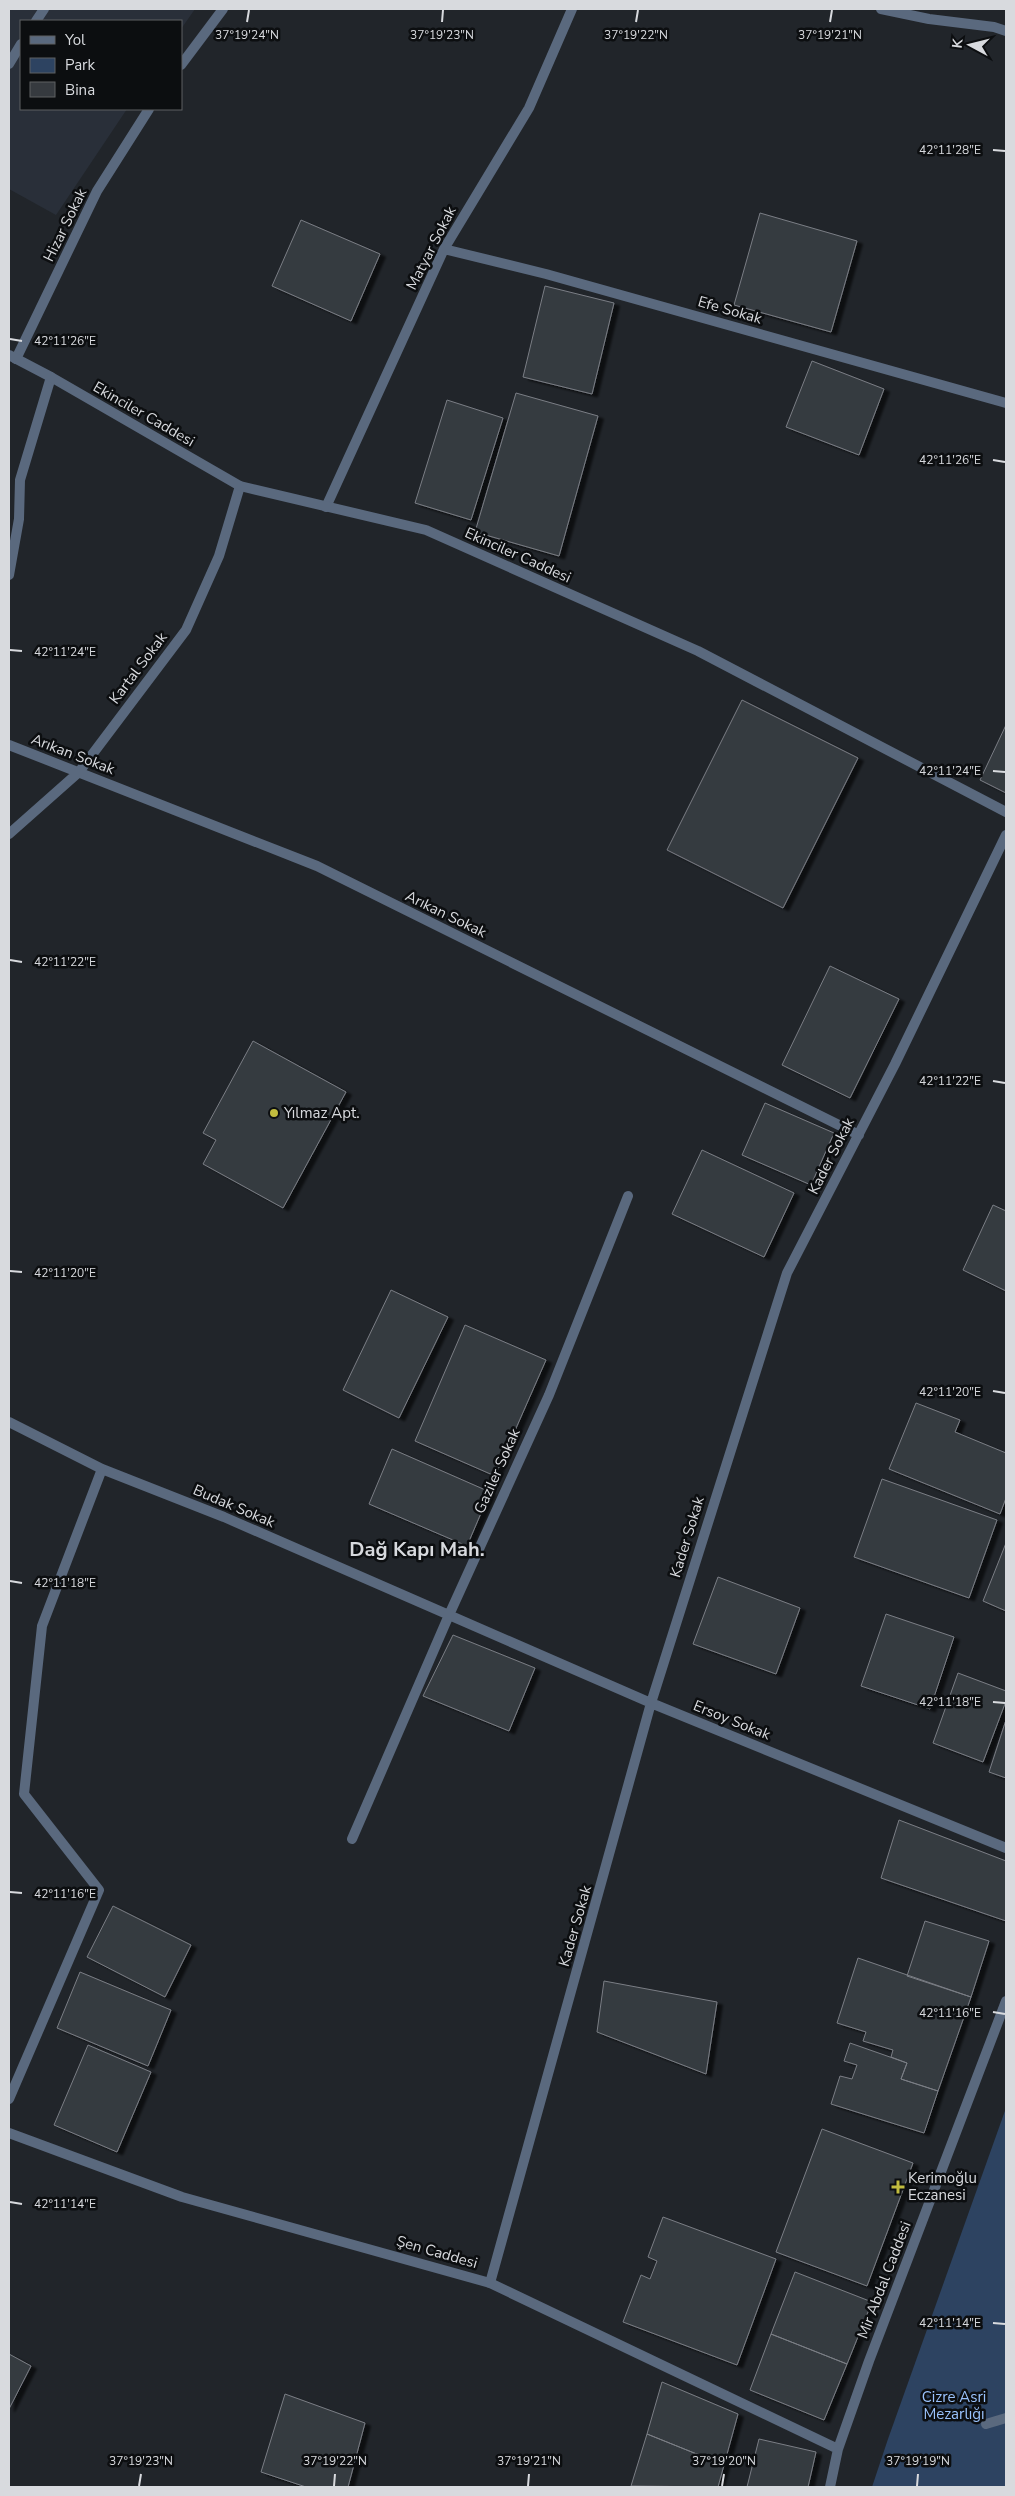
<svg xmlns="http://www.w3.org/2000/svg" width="1015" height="2496" viewBox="0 0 1015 2496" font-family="'Nunito Sans',sans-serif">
<defs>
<filter id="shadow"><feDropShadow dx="5.5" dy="3" stdDeviation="1" flood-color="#0009"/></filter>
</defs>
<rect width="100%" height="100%" fill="#21252a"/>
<path fill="#292f39" d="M9,9H195L181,29V21H21V109H127L56,215L9,189Z"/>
<path fill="#2d4361" d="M1006,2108V2487H872L888,2439Z"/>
<path fill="#363a3f" stroke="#7a7e85" filter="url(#shadow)" d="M760,213L857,241L831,332L734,305Z
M301,220L380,254L351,321L272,286Z
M545,286L614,303L592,394L523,377Z
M812,361L884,389L859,455L786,427Z
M516,393L598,416L559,556L475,532Z
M447,400L503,418L471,520L415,503Z
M742,700L858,758L783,908L667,850Z
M1006,725V793L980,780Z
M830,966L899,999L850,1098L782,1065Z
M253,1041L346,1092L283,1208L203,1164L216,1140L203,1133Z
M765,1103L834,1133L811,1185L742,1155Z
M702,1150L794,1193L764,1257L672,1214Z
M993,1205L1006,1211V1291L963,1270Z
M391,1290L448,1317L399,1418L343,1390Z
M465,1325L546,1360L495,1476L415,1441Z
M916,1403L960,1420L955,1432L1006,1453V1498L1000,1514L889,1469Z
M392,1449L490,1492L467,1546L369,1504Z
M882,1479L997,1520L969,1598L854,1557Z
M1006,1543V1611L983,1601Z
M718,1577L800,1608L776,1674L693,1644Z
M886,1614L954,1637L930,1709L861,1686Z
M453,1635L535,1668L509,1731L423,1696Z
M958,1673L1006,1691V1701L983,1762L933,1743Z
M1006,1720V1778L989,1772Z
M899,1820L1006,1861V1921L881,1878Z
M113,1906L191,1945L165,1997L87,1957Z
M925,1921L989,1941L971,1997L907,1976Z
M858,1958L971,1997L938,2091L901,2079L907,2063L891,2057L893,2050L863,2041L866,2032L837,2023Z
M80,1972L171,2010L148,2066L57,2028Z
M604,1981L717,2002L706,2074L597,2032Z
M850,2043L907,2063L901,2079L938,2091L924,2133L831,2104L840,2076L852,2079L857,2065L844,2061Z
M88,2045L151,2072L117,2152L54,2125Z
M822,2129L913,2163L867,2286L776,2252Z
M663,2217L776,2259L737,2365L623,2322L641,2275L650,2279L657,2261L648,2257Z
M795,2272L872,2302L847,2364L771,2334Z
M771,2334L847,2364L824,2420L750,2390Z
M9,2354L31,2366L9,2409Z
M662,2382L738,2414L724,2465L647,2434Z
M285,2394L365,2423L348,2487H306L261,2472Z
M647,2434L724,2465L718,2487L631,2486Z
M759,2439L816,2452L808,2487H747Z"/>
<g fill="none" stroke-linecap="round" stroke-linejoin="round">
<path stroke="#5a697e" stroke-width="10" d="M986,2424L1006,2418"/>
<path stroke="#5a697e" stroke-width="10" d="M881,9L929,19L994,27L1006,31
M181,65L223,9
M444,249L546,274L1006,403
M16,359L97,191L149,109
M326,507L444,249L529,108L572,9
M9,575L19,519L20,480L51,377
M9,745L317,866L859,1135
M9,834L79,772L186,630L219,556L240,486
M9,1422L102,1469L224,1517L651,1703L1006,1848
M352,1839L449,1615L549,1395L628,1196
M9,2099L99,1890L24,1794L42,1626L102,1469
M490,2283L651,1703L787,1273L895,1064L1006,835"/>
<path stroke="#5a697e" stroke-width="10" d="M36,21L44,9
M9,64L21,44
M9,355L51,377L240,486L426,530L698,651L1006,812
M9,2133L182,2197L490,2283L838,2449
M830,2487L838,2449L869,2361L1006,2001"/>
</g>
<path fill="none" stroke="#d8dade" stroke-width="2" d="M247,22L249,10M442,22L443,10M636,22L638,10M830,22L832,10M993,150L1005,151M10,339L22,341M993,460L1005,462M10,650L22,651M993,771L1005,772M10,960L22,962M993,1081L1005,1083M10,1271L22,1272M993,1391L1005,1393M10,1581L22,1583M993,1702L1005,1703M10,1892L22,1893M993,2012L1005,2014M10,2202L22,2204M993,2323L1005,2324M139,2486L141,2474M334,2486L335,2474M528,2486L529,2474M722,2486L724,2474M917,2486L918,2474"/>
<g fill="#c2bd3f" stroke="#0c0e10" stroke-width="2">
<circle cx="274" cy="1113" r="5"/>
<path d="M895.5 2179.5h5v5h5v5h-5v5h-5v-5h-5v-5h5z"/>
</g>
<g text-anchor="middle" stroke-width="5" stroke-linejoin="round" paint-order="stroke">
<g font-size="15" fill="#d8dade" stroke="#0c0e10">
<text transform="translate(65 225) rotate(-64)" y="5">Hizar Sokak</text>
<text transform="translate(431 248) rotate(-63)" y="5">Matyar Sokak</text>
<text transform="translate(730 310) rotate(16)" y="5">Efe Sokak</text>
<text transform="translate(144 414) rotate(30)" y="5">Ekinciler Caddesi</text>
<text transform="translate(518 555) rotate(24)" y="5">Ekinciler Caddesi</text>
<text transform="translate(138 668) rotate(-53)" y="5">Kartal Sokak</text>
<text transform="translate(73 754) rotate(21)" y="5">Arıkan Sokak</text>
<text transform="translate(446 914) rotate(26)" y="5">Arıkan Sokak</text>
<text transform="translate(831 1156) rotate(-63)" y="5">Kader Sokak</text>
<text transform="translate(497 1471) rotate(-66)" y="5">Gaziler Sokak</text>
<text transform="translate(234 1506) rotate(23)" y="5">Budak Sokak</text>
<text transform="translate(687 1537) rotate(-73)" y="5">Kader Sokak</text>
<text transform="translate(732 1720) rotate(22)" y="5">Ersoy Sokak</text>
<text transform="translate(575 1926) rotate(-74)" y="5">Kader Sokak</text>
<text transform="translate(437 2252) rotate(16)" y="5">Şen Caddesi</text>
<text transform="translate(884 2280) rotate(-69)" y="5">Mir Abdal Caddesi</text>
</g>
<g font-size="15" fill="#d8dade" stroke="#0c0e10" text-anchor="start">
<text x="284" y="1118">Yılmaz Apt.</text>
<text x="908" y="2183">Kerimoğlu<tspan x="908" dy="17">Eczanesi</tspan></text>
</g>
<g font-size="15" fill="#9ac3fd" stroke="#0c0e10">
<text x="954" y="2402">Cizre Asri<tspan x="954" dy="17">Mezarlığı</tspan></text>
</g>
<g font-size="20" font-weight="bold" fill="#d8dade" stroke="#0c0e10">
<text x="417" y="1556">Dağ Kapı Mah.</text>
</g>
</g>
<g font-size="12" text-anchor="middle" fill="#d8dade" stroke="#0c0e10" stroke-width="5" stroke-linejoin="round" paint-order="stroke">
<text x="247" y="39">37°19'24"N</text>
<text x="442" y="39">37°19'23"N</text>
<text x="636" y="39">37°19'22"N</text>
<text x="830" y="39">37°19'21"N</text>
<text x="950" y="154">42°11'28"E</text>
<text x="65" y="345">42°11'26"E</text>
<text x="950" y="464">42°11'26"E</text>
<text x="65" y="656">42°11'24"E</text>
<text x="950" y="775">42°11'24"E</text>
<text x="65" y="966">42°11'22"E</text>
<text x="950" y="1085">42°11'22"E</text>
<text x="65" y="1277">42°11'20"E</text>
<text x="950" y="1396">42°11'20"E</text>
<text x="65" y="1587">42°11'18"E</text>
<text x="950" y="1706">42°11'18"E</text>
<text x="65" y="1898">42°11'16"E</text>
<text x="950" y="2017">42°11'16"E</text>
<text x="65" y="2208">42°11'14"E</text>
<text x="950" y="2327">42°11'14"E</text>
<text x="141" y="2465">37°19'23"N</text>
<text x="335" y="2465">37°19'22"N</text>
<text x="529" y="2465">37°19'21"N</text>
<text x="724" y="2465">37°19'20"N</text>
<text x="918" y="2465">37°19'19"N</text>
</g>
<rect width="1015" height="2496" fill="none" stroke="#d8dade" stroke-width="20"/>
<rect x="20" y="20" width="162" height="90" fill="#0c0e10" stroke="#5e6062"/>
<rect x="30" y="36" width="25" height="8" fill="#5a697e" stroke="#5e6062"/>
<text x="65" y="45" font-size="15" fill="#d8dade">Yol</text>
<rect x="30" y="58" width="25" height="15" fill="#2d4361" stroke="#5e6062"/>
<text x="65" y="70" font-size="15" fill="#d8dade">Park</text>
<rect x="30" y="82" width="25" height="15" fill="#363a3f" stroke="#5e6062"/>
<text x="65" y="95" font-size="15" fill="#d8dade">Bina</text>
<g transform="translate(970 45) rotate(277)" stroke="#0c0e10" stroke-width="4" paint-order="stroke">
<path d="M0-4L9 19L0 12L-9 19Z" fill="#d8dade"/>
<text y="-8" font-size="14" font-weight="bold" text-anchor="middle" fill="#d8dade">K</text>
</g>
</svg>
